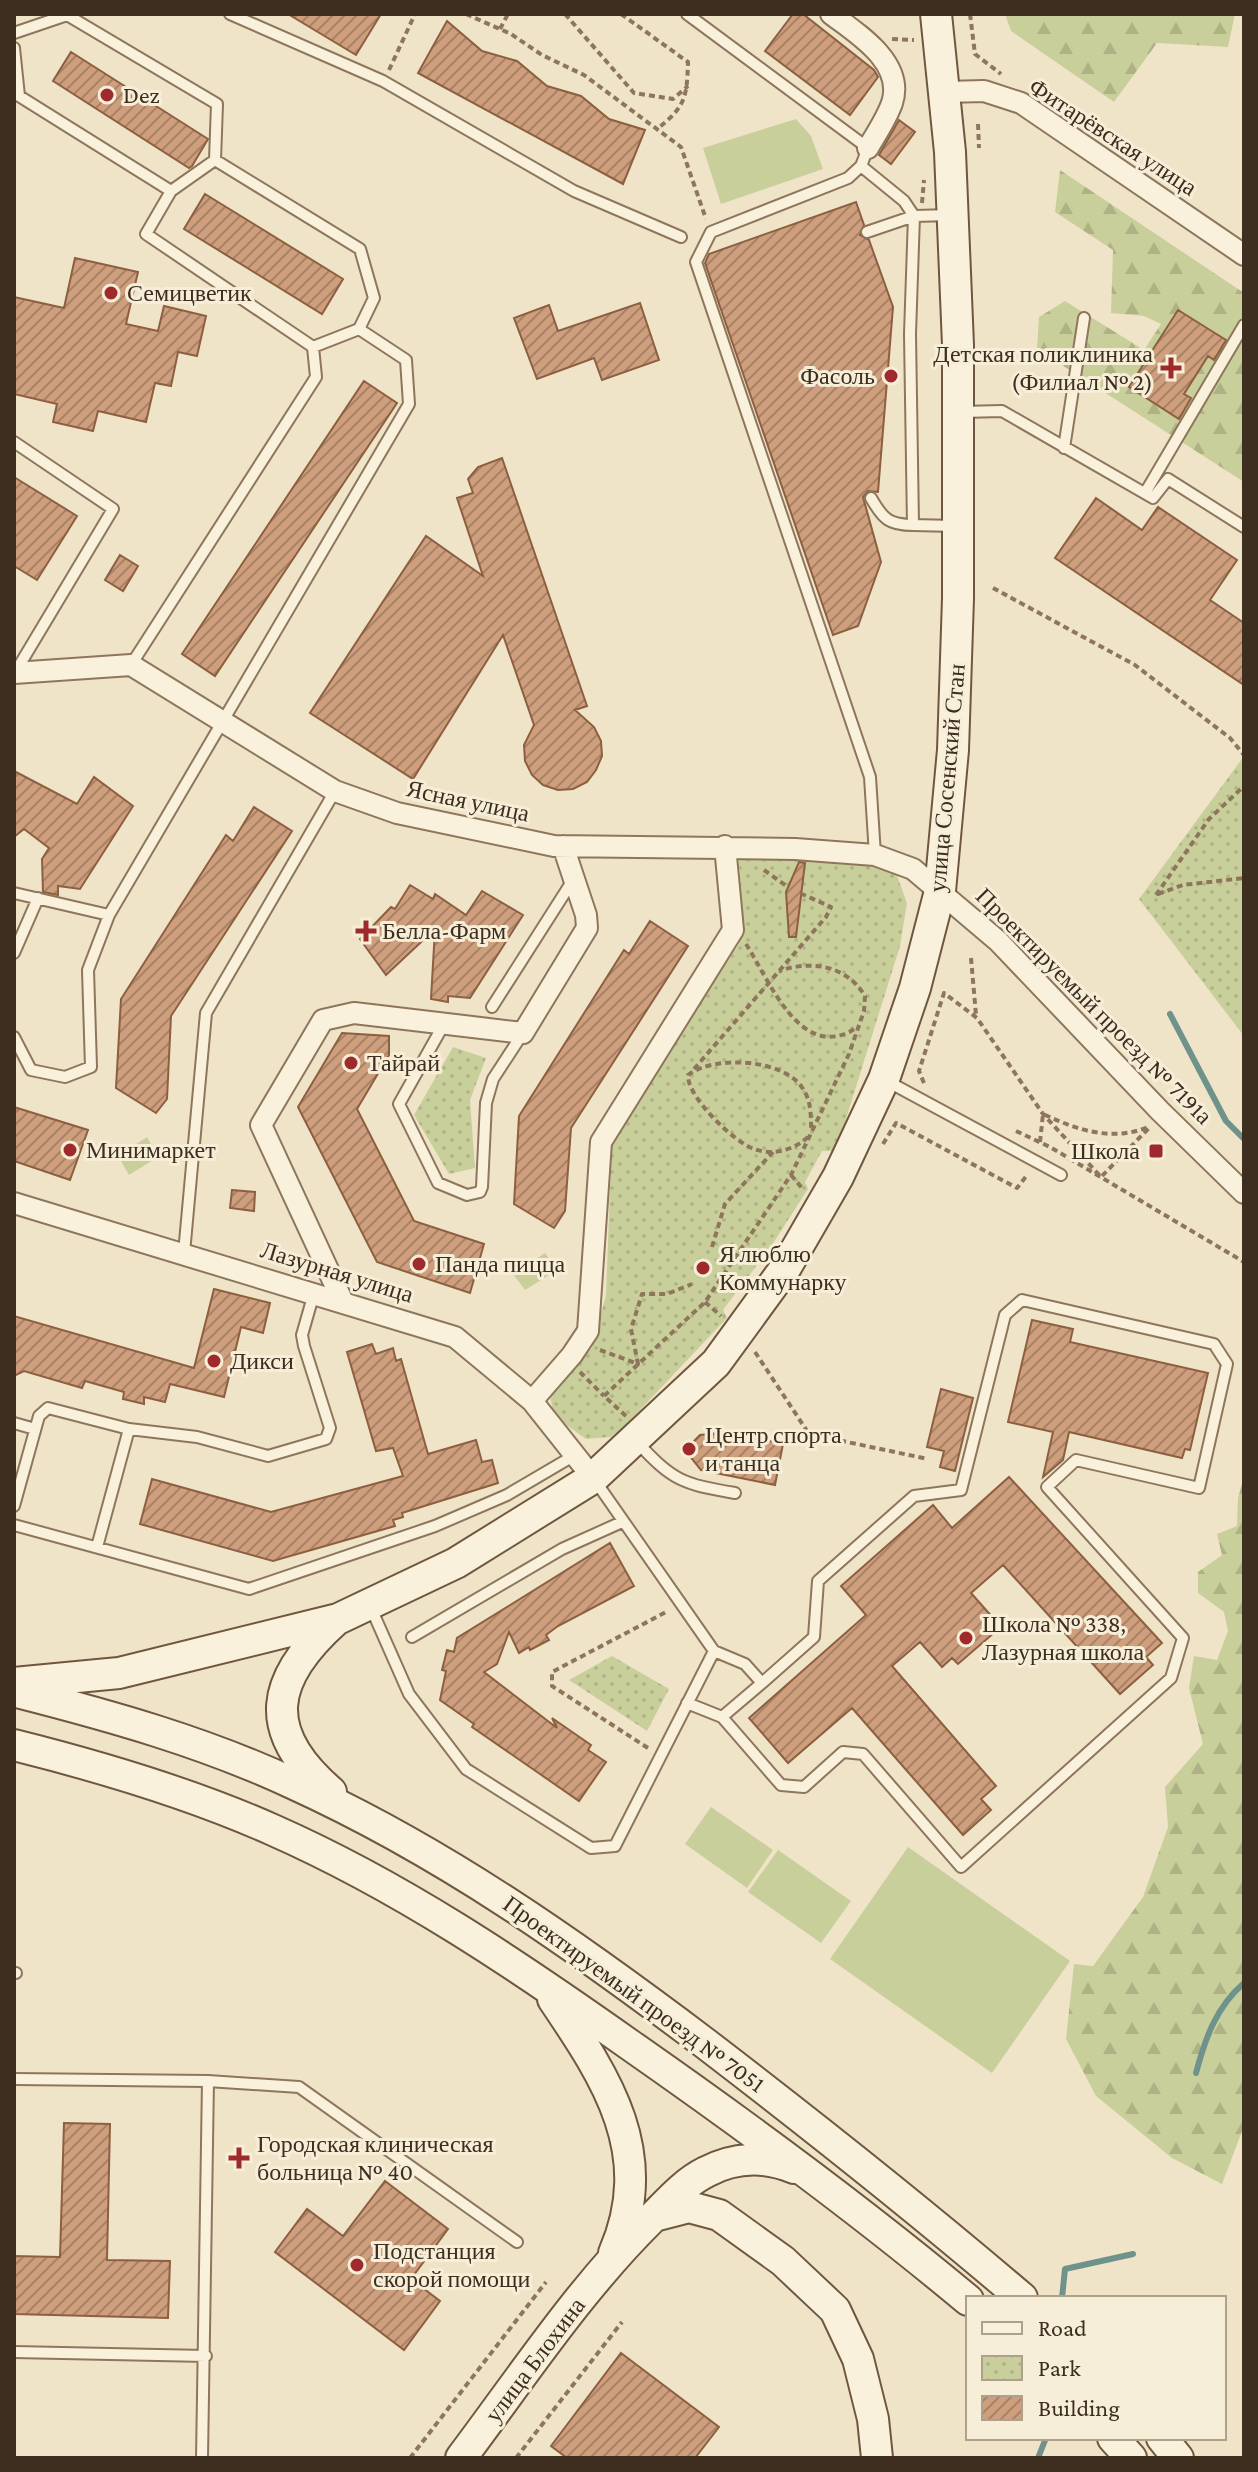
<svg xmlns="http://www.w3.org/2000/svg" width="1258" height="2472" viewBox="0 0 1258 2472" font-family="'Crimson Pro',serif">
<defs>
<pattern id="forest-firs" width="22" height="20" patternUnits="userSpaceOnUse" patternTransform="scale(2)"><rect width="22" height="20" fill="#c9cf9b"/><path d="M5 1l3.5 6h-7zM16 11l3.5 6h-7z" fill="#aeb285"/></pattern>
<pattern id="park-dots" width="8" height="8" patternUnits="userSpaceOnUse" patternTransform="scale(2)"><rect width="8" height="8" fill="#c9cf9b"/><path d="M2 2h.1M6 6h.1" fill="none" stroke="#aeb285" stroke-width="1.8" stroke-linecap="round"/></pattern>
<pattern id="building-hatch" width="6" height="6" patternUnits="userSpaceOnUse" patternTransform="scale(2)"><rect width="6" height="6" fill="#cf9f7d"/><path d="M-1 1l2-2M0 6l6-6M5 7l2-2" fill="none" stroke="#a98266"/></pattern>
</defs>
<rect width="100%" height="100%" fill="#f0e4c8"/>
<path fill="#c9cf9b" d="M796,119L811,136L823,169L721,204L703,148Z
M147,1137L158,1157L129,1175L118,1156Z
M545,1253L557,1270L525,1290L513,1274Z
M711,1807L773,1850L747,1888L685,1844Z
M908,1847L1070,1961L992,2073L830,1959Z
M778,1850L851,1901L821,1943L748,1892Z"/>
<path fill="url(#forest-firs)" d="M1005,14H1235L1228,47L1157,43L1114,102L1011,31Z
M1060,170L1244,293V482L1037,349L1039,317L1065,301L1144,350L1161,324L1144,316L1111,313L1113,250L1055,212Z
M1244,1477V2126L1222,2184L1172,2158L1096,2096L1066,2039L1074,1964L1093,1966L1143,1897L1168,1827L1165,1787L1203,1744L1189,1688L1194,1656L1217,1660L1228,1631L1224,1612L1198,1593V1572L1222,1555L1217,1534L1237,1526L1238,1498Z"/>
<path fill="url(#park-dots)" d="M1244,756V1036L1139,899Z
M738,850L882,863L896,873L907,903L900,946L836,1151H822L805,1182L808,1189L770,1248L723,1310L727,1318L622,1429L611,1437L586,1439L554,1416L549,1391L592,1348L606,1295L612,1134L739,944L743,919Z
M453,1047L486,1058L470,1100L475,1168L449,1174L414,1115Z
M612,1656L669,1689L647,1731L569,1680Z"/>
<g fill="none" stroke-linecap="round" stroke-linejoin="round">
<path stroke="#6f938a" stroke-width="6" d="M1170,1014L1226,1121L1244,1139
M1196,2073C1205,2039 1216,2007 1244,1983
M1062,2298L1065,2269L1133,2254
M1038,2458L1046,2438"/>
</g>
<path fill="url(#building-hatch)" stroke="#8d5f41" stroke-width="2" d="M288,14H381L356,55Z
M793,14H803L874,70L878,77L850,115L765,51Z
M447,21L482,51L517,61L547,86L581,96L609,119L645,130L623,184L418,73Z
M71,52L208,139L192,166L189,168L53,81Z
M899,120L915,132L891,164L879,155Z
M205,194L343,279L322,314L184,229Z
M856,202L864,225L860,235L869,240L893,307L878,492L868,491L863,497L881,562L858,626L833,635L705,263L709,254Z
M75,258L138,272L126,324L158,331L164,306L206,316L197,356L178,352L171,386L155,383L146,422L98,411L93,431L53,422L57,404L14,394V297L64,308Z
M640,303L659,360L602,380L594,358L537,379L514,318L549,305L558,331Z
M1178,310L1226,340L1214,360L1208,356L1184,394L1191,398L1179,419L1129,387Z
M364,381L397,403L215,676L182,654Z
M502,458L587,706L575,710L594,727L601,741L602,756L596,770L587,782L573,789L558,790L543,785L532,775L525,761L524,745L534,725L503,635L413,779L310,713L426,536L483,576L457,498L473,493L468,479L478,467Z
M14,477L77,516L37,580L14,566Z
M1096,498L1142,530L1158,507L1237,560L1210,600L1244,623V685L1055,558Z
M120,555L138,566L123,591L105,580Z
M14,771L77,804L94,777L133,806L80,889L58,886V895L43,892L42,859L49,848L24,829L14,837Z
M254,807L292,831L171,1016L167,1099L156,1113L116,1088L121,999L226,835L233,841Z
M799,862L805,863L796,937H789L786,892Z
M410,885L433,899L435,894L466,915L482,891L523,915L470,998L448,996V1002L431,999L435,929L386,975L360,939L391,907L395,909Z
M650,921L688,946L571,1128L565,1211L554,1228L514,1204L519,1116L624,950L629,954Z
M342,1033L389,1036V1055L357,1109L414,1221L484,1244L470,1293L377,1262L298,1107Z
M14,1107L88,1130L70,1180L14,1161Z
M232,1190L255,1192L254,1211L230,1208Z
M214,1289L270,1303L263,1333L241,1327L224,1397L170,1384L165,1402L144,1397V1404L123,1399L124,1392L85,1381L82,1388L24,1371L14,1376V1316L194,1368Z
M1032,1320L1073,1329L1070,1342L1208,1373L1190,1450L1185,1449L1182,1458L1069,1432L1063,1460L1043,1477L1053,1432L1008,1422Z
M372,1344L376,1354L393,1348L396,1361L401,1359L428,1454L476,1440L482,1462L492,1460L498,1483L402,1513L403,1517L393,1520L395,1526L273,1561L140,1524L152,1479L271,1512L403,1476L393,1448L376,1451L347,1352Z
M941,1389L973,1398L955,1471L940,1467L944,1451L927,1447Z
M729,1432L783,1444L775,1485L701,1470L685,1450L700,1435Z
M1009,1477L1162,1643L1146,1657L1153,1665L1120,1694L1003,1565L971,1593L994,1619L988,1625L995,1632L958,1664L952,1658L942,1667L920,1642L892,1666L996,1786L981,1799L991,1810L963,1835L852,1708L788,1763L749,1718L866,1615L841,1586L933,1505L952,1528Z
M610,1543L634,1586L558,1626L546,1635L549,1640L530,1650L529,1647L519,1653L509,1632L497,1664L484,1672L557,1728L552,1718L591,1745L588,1750L606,1762L579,1801L472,1727L474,1724L440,1700L446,1671L442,1670L447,1650L454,1652L457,1638Z
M64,2123L110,2124L107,2260L170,2261L168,2318L14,2314V2256L60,2257Z
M385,2181L448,2229L411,2279L440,2301L404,2350L275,2252L307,2209L343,2236Z
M621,2353L719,2427L695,2458H567L551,2446Z"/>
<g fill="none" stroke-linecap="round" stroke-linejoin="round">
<g stroke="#8d765c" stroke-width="14">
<path id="lane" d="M230,14L383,81L574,191L681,237
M687,14L868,148L861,166L848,178L711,232L696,262L870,777L875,855
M14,33L67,15L217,104L215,160
M14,48L19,96L171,191L146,234L313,347
M861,166L904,201L914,216L867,232
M171,191L215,160L360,249L374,298L359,329
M951,215L914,216L910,334L913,525L955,526
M961,412L1002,411L1153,498L1168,479L1244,527
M14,442L113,509L16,671
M1064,448L1084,318
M1145,493L1244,325
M871,498C883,519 889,525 913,525
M14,893L109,915L409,404L406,360L359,329L313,347L316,377L131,665
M14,953L38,898
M492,1007L573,880
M444,1024L399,1104L438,1183L467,1195L480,1192L482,1187L486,1103L493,1079L523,1033
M14,1037L31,1070L65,1077L91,1067L88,970L109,915
M885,1080L1061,1175
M184,1253L206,1013L335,791
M14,1423L35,1429
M636,1441C673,1481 682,1484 735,1493
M14,1506L39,1416L48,1408L129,1429L197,1437L268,1456L326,1439L330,1428L304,1346L302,1335L314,1293
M14,1525L249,1589L435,1526L507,1495L575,1455
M97,1547L129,1429
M371,1608L409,1694L466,1769L591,1848L615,1846L714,1651L594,1479
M412,1637L562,1549L622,1522
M714,1651L745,1664L762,1683L722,1717L781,1785L804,1787L843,1752L863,1754L961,1867L1171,1678L1183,1638L1047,1487L1076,1460L1199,1488L1227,1364L1214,1344L1022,1300L1005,1315L961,1490L914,1496L818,1581L814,1637L762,1683
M687,1703L722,1717
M14,1973H16
M14,2079L208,2081L202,2458
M208,2081L299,2087L517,2242
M14,2352L206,2356"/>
</g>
<g stroke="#8d765c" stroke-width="24">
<path id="street" d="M831,14C858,34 905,63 892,103C887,118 876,134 868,148
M945,92L984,91L1021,103L1244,255
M14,673L131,665L335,791L397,813L554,846L795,849L875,855L913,869L998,941L1160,1111L1244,1193
M14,1203L455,1337L532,1401L593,1478
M342,1300L261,1125L323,1020L354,1013L523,1033L587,928L586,915L563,846
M532,1401L572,1355L588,1331L601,1142L733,930L725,846"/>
</g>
<g stroke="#6f573f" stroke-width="34">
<path id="secondary" d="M14,1683L119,1673L338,1619L456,1563L593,1478L716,1363L786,1267L838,1177L884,1079L915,988L940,891L953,750L958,598V345L950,152L936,14
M17,1692C111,1716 204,1742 292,1783C442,1851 575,1945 706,2044C813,2126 919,2210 1022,2298
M14,1745C102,1767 190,1793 273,1830C400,1886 517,1965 630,2045C746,2126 859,2209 968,2300
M331,1792C260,1731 270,1679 336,1620
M553,1999C607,2079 657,2154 614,2253
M654,2216L689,2207L719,2215L783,2261L835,2310L858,2359L873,2419L877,2458
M1113,2438L1131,2458
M1162,2438L1178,2458
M461,2458C522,2377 579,2290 651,2219C668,2202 684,2183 706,2172C734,2157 765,2156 794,2168"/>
</g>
<path stroke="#8d765c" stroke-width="4" stroke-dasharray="6 4" stroke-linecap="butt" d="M466,14L511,34L542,55L584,75L681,147L706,219
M565,14L634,93L673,99L688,86
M621,14L688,62C687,98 685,107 657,129
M970,14L975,54L1001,74
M500,29L508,14
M892,39L914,40
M389,70L415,14
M978,124L979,148
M922,203L924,180
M993,588L1135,665L1230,738L1244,755
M764,870L788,887
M1158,894L1183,885L1244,878
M1156,895L1209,819L1244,786
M746,944C770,981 802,1067 859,1026
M971,958L976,1015
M694,1069L826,917L831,907L802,894
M924,1083L919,1071L944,993L977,1018L1043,1114L1101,1177L1149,1128
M1016,1131L1050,1147L1244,1262
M808,1137C794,1150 773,1156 754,1149C734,1142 687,1097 688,1075C714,1055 781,1059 801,1086C811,1099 811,1113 811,1129
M1040,1142L1043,1114C1077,1130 1112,1142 1148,1127
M883,1144L896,1123L1017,1188L1028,1174
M791,1175L802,1188
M712,1247L725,1204L773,1152
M705,1302L721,1316
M600,1350L638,1364L631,1329L642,1294H667L692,1284
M755,1352L809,1434L928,1459
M580,1372L604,1396
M626,1416L604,1396L705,1302L791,1175L849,1054L864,1011L865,996C846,965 812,960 779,971
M648,1748L552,1686V1672L668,1611
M410,2458L546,2282
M516,2458L622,2322"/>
<use href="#lane" stroke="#faf1dc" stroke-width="10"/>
<use href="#street" stroke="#faf1dc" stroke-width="20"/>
<use href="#secondary" stroke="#faf1dc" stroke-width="30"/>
</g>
<g fill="#9e2a2b" stroke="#f7eed8" stroke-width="3">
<circle cx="107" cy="95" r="8"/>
<circle cx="111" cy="293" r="8"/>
<path d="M1167 356h8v8h8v8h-8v8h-8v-8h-8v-8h8z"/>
<circle cx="891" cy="376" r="8"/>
<path d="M362 919h8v8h8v8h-8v8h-8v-8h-8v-8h8z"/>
<circle cx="351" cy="1063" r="8"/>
<circle cx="70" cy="1150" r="8"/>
<rect x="1148" y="1143" width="16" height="16" rx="4"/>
<circle cx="419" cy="1264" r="8"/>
<circle cx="703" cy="1268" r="8"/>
<circle cx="214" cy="1361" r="8"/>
<circle cx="689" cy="1449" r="8"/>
<circle cx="966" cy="1638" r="8"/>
<path d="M235 2146h8v8h8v8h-8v8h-8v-8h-8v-8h8z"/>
<circle cx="357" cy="2265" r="8"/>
</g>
<g text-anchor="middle" stroke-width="6" stroke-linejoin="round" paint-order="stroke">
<g font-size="24" fill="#3d2e20" stroke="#f7eed8" text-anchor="start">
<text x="123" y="103">Dez</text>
<text x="127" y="301">Семицветик</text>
<text x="1153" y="362" text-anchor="end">Детская поликлиника<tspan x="1153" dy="28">(Филиал № 2)</tspan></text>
<text x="875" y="384" text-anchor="end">Фасоль</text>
<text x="382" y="939">Белла-Фарм</text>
<text x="367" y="1071">Тайрай</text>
<text x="86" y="1158">Минимаркет</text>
<text x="1140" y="1159" text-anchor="end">Школа</text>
<text x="719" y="1262">Я люблю<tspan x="719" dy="28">Коммунарку</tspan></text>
<text x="435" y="1272">Панда пицца</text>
<text x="230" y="1369">Дикси</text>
<text x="705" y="1443">Центр спорта<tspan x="705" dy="28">и танца</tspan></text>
<text x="982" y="1632">Школа № 338,<tspan x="982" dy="28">Лазурная школа</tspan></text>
<text x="257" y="2152">Городская клиническая<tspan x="257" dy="28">больница № 40</tspan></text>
<text x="373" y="2259">Подстанция<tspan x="373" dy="28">скорой помощи</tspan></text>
</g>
<g font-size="24" fill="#3d2e20" stroke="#f7eed8">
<text transform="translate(1113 137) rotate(33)" y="8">Фитарёвская улица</text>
<text transform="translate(947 778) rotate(-85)" y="8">улица Сосенский Стан</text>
<text transform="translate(468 801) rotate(12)" y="8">Ясная улица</text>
<text transform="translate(1094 1006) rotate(45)" y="8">Проектируемый проезд № 7191а</text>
<text transform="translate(337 1272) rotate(17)" y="8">Лазурная улица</text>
<text transform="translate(634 1994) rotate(36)" y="8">Проектируемый проезд № 7051</text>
<text transform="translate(535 2360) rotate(-53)" y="8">улица Блохина</text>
</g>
</g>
<rect width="1258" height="2472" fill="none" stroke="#3d2e20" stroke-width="32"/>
<rect x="966" y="2296" width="260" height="144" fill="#f7eed8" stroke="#ada18e" stroke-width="2"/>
<rect x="982" y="2322" width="40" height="12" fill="#faf1dc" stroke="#ada18e" stroke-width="2"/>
<text x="1038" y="2336" font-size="24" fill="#3d2e20">Road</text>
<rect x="982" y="2356" width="40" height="24" fill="url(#park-dots)" stroke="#ada18e" stroke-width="2"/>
<text x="1038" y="2376" font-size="24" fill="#3d2e20">Park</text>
<rect x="982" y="2396" width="40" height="24" fill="url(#building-hatch)" stroke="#ada18e" stroke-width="2"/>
<text x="1038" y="2416" font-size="24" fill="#3d2e20">Building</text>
</svg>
